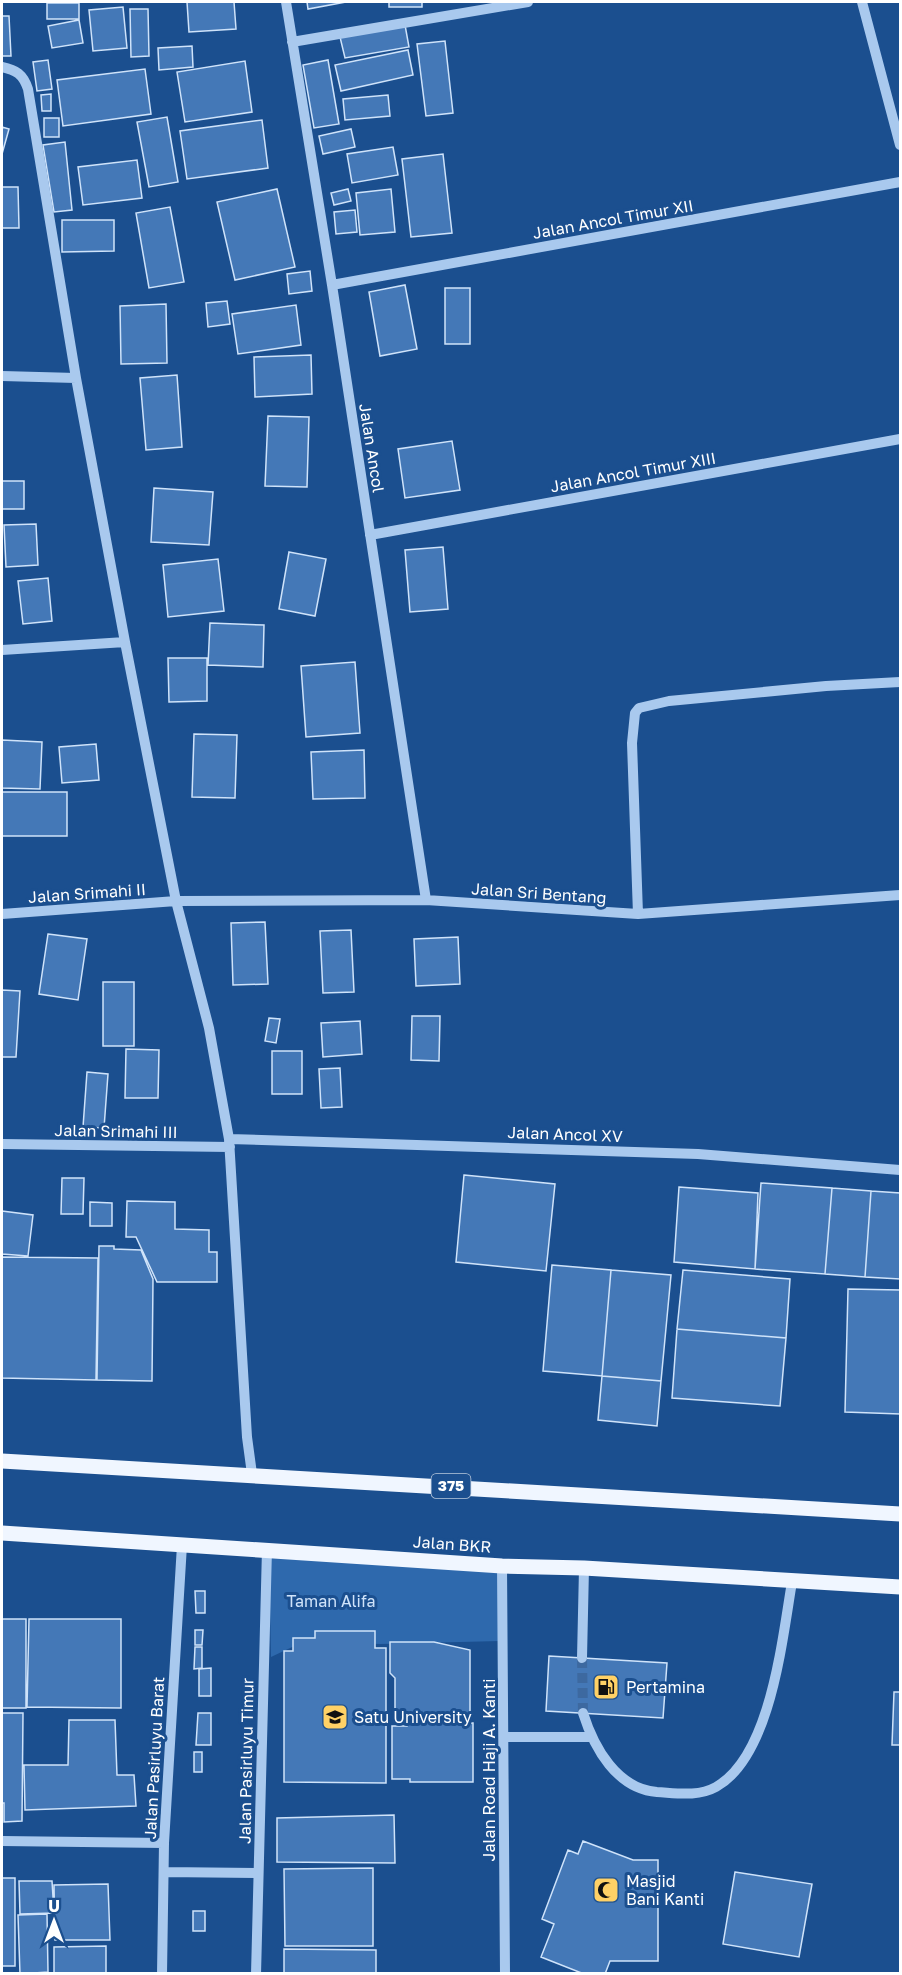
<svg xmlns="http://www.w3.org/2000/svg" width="902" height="1975" viewBox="0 0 902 1975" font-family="'Golos Text',sans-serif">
<rect width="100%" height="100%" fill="#1b4f8f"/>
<path fill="#2e69ad" d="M269,1558L497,1569L500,1641L380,1644L305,1641L271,1657Z"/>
<path fill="#4478b7" stroke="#cfe3fa" stroke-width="1.5" d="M187,2H234L236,29L189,32Z
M307,2H346L308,9Z
M389,2H422V7H389Z
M47,3H79V19H47Z
M123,7L127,48L93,51L89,10Z
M130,9H148L149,56L131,57Z
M2,16H9L11,56H2Z
M79,20L83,43L52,48L48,26Z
M405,25L409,47L345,58L340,37Z
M445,41L453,113L426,116L417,44Z
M192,46L193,67L159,70L158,48Z
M408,50L413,75L341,91L335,65Z
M48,60L52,89L37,91L33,62Z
M328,60L339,124L314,128L303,65Z
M245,61L252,112L185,122L177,72Z
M145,69L151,114L63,126L57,80Z
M51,94V111H42L41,95Z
M388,95L390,116L345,120L343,99Z
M167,117L178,182L149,187L137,122Z
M44,118H59V137H44Z
M262,120L268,168L187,179L180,131Z
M2,127L9,129L2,154Z
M351,129L355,147L323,154L319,136Z
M65,142L72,210L54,212L43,145Z
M393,147L398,175L352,183L347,154Z
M443,154L452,233L411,237L402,159Z
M137,160L142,198L83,205L78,167Z
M2,187H18L19,228H2Z
M277,189L295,267L235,280L217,202Z
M348,189L351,201L334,205L331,193Z
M391,189L395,232L360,235L356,193Z
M170,207L184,282L149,288L136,213Z
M355,210L357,232L336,234L334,212Z
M62,220H114V251L62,252Z
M310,271L312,291L289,294L287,274Z
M405,285L417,349L380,356L369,292Z
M445,288H470V344H445Z
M227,301L230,324L208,327L206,303Z
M166,304L167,363L121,364L120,306Z
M296,305L301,345L238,354L232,314Z
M311,355L312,394L255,397L254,357Z
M177,375L182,447L146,450L140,378Z
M268,416L309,417L307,487L265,486Z
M452,441L460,490L405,498L398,449Z
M2,481H24V509H2Z
M154,488L213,492L209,545L151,542Z
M36,524L38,565L6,567L4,525Z
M443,547L448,609L410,612L405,550Z
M289,552L326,559L315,616L279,609Z
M218,559L224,611L168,617L163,565Z
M48,578L52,621L23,624L18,581Z
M210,623L264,625L263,667L208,665Z
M168,658H207V701L169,702Z
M355,662L360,733L306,737L301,666Z
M194,734L237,735L235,798L192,797Z
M2,740L42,742L40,789L2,788Z
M96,744L99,780L62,783L59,747Z
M364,750L365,798L313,799L311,752Z
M2,792H67V836H2Z
M265,922L268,984L233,985L231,923Z
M351,930L354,992L323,993L320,931Z
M48,934L87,939L78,1000L39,994Z
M458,937L460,984L416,986L414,939Z
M103,982H134V1046H103Z
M2,990L20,991L16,1057H2Z
M412,1016H440L439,1061L411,1060Z
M269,1018L280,1019L276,1043L265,1041Z
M360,1021L362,1054L323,1057L321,1023Z
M126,1049L159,1050L158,1098H125Z
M272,1051H302V1094H272Z
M340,1068L342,1107L321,1108L319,1069Z
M87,1072L108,1074L104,1128L83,1127Z
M464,1175L555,1184L546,1271L456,1262Z
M62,1178H84L83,1214H61Z
M761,1183L832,1188L825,1274L755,1269Z
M679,1187L758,1193L755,1269L674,1262Z
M832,1188L871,1191L865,1277L825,1274Z
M871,1191L900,1193V1279L865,1277Z
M127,1201L175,1202V1229L209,1230V1252H217V1282H157L136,1237H126Z
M90,1202L112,1203V1226H90Z
M2,1211L33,1215L28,1256L2,1254Z
M99,1246H114V1249L141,1250L153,1279L152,1381L97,1380Z
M2,1257L98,1258L96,1380L2,1378Z
M552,1265L611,1270L602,1376L543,1371Z
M611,1270L671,1275L661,1381L602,1376Z
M683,1270L790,1279L786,1338L677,1329Z
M848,1289L900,1290V1414L845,1412Z
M677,1329L786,1338L780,1406L672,1398Z
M602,1376L661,1381L657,1426L598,1420Z
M195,1591H205V1613H196Z
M2,1619H26V1708H2Z
M29,1619H121V1708L27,1707Z
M195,1630H203L202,1645H195Z
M315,1631H375V1648H386V1783L284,1782V1651H293V1638H315Z
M390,1642H434L470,1650V1722H395V1678L390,1673Z
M195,1647H202V1668L194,1669Z
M549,1656L667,1663L663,1718L546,1711Z
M211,1668V1696H199V1669Z
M894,1692H900V1745H892Z
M2,1713H23L22,1821L4,1822V1803H2Z
M198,1713H211V1745H196Z
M69,1720H115L117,1775H134L136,1806L25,1810L24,1765H68Z
M407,1723H473V1782H410V1779H392V1726H407Z
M194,1752H202V1772H194Z
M394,1815L395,1863L277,1862V1818Z
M583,1841L633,1860H658V1961H610L605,1974H584L541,1957L554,1924L542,1919L568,1850L578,1854Z
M373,1868V1946H285L284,1869Z
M735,1872L812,1884L799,1957L723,1944Z
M2,1878H15V1966H2Z
M19,1881H52L54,1913L20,1914Z
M108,1884L110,1940H55L54,1885Z
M193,1911H205V1931H193Z
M47,1914L48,1972L20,1974L18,1915Z
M106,1946V1974H54V1947Z
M284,1949L376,1950V1974H284Z"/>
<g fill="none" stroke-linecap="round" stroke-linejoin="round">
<path stroke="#3d69a0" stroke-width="10" stroke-dasharray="10 5" stroke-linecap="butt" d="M582,1658L583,1713"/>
<path stroke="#a9c9ee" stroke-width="10" d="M286,2L332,285L426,900
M862,2L900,145
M292,42L528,2
M2,67C16,70 23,74 28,89L76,378L125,642L176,901L209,1028L229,1139L247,1437L252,1474
M332,285L900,182
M2,376L76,378
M370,535L900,439
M2,650L125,642
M2,914L176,901L426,900L638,914L900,895
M638,914L632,743L635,713L639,708L669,701L826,686L900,682
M229,1139L698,1154L900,1170
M2,1144L230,1147
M502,1566L505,1974
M582,1658L584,1568
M583,1713C594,1748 617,1789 657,1792C676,1793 698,1797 716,1787C771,1756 782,1640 792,1582
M504,1737H590
M2,1841L164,1843
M164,1872L258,1873
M162,1974L164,1843L182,1545
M256,1974L267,1549"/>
<path stroke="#f0f6ff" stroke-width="15" d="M2,1461L900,1514
M2,1533L502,1566L584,1568L900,1587"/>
</g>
<defs>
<g id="fuel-square" transform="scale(1.35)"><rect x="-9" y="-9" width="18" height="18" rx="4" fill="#ffd166" stroke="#1b4f8f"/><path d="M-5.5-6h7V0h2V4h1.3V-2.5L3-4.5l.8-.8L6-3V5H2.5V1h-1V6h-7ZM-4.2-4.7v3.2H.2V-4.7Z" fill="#111"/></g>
<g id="university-square" transform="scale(1.35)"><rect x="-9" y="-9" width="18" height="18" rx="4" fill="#ffd166" stroke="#1b4f8f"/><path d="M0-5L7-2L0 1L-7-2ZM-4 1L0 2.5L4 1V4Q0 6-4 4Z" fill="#111"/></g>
<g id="mosque-square" transform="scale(1.35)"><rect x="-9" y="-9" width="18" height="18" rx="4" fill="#ffd166" stroke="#1b4f8f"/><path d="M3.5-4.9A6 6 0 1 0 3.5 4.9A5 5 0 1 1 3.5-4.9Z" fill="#111"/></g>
</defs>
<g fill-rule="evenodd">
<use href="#fuel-square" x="606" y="1687"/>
<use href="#university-square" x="335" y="1717"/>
<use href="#mosque-square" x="606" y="1890"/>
</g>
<g text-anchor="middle" stroke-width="6" stroke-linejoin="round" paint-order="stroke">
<rect fill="#1b4f8f" stroke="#bbcadd" stroke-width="1.5" x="431.5" y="1474" width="39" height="24" rx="4.5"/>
<g font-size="15" font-weight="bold" fill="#fff">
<text x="451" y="1491">375</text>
</g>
<g font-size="16" fill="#fff" stroke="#1b4f8f">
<text transform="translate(613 219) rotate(-10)" y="6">Jalan Ancol Timur XII</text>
<text transform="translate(372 448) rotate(81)" y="6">Jalan Ancol</text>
<text transform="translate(633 472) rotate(-10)" y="6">Jalan Ancol Timur XIII</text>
<text transform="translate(87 893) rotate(-4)" y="6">Jalan Srimahi II</text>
<text transform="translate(539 893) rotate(4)" y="6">Jalan Sri Bentang</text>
<text transform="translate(116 1131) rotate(1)" y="6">Jalan Srimahi III</text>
<text transform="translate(565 1134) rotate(2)" y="6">Jalan Ancol XV</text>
<text transform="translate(452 1544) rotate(4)" y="6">Jalan BKR</text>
<text transform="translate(154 1758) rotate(-87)" y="6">Jalan Pasirluyu Barat</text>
<text transform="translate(246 1761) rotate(-89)" y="6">Jalan Pasirluyu Timur</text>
<text transform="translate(489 1770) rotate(-90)" y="6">Jalan Road Haji A. Kanti</text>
</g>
<g font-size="16" fill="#cfe3fa" stroke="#1b4f8f">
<text x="331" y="1607">Taman Alifa</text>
</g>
<g font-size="16" fill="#fff" stroke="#1b4f8f" text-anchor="start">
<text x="626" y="1693">Pertamina</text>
<text x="354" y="1723">Satu University</text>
<text x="626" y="1887">Masjid<tspan x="626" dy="18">Bani Kanti</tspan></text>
</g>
</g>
<rect width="902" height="1975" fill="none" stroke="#ffffff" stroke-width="6"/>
<g transform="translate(54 1921)" stroke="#1b4f8f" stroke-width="4.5" paint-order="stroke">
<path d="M0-4.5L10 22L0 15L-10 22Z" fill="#ffffff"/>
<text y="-9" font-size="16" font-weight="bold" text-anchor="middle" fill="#ffffff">U</text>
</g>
</svg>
